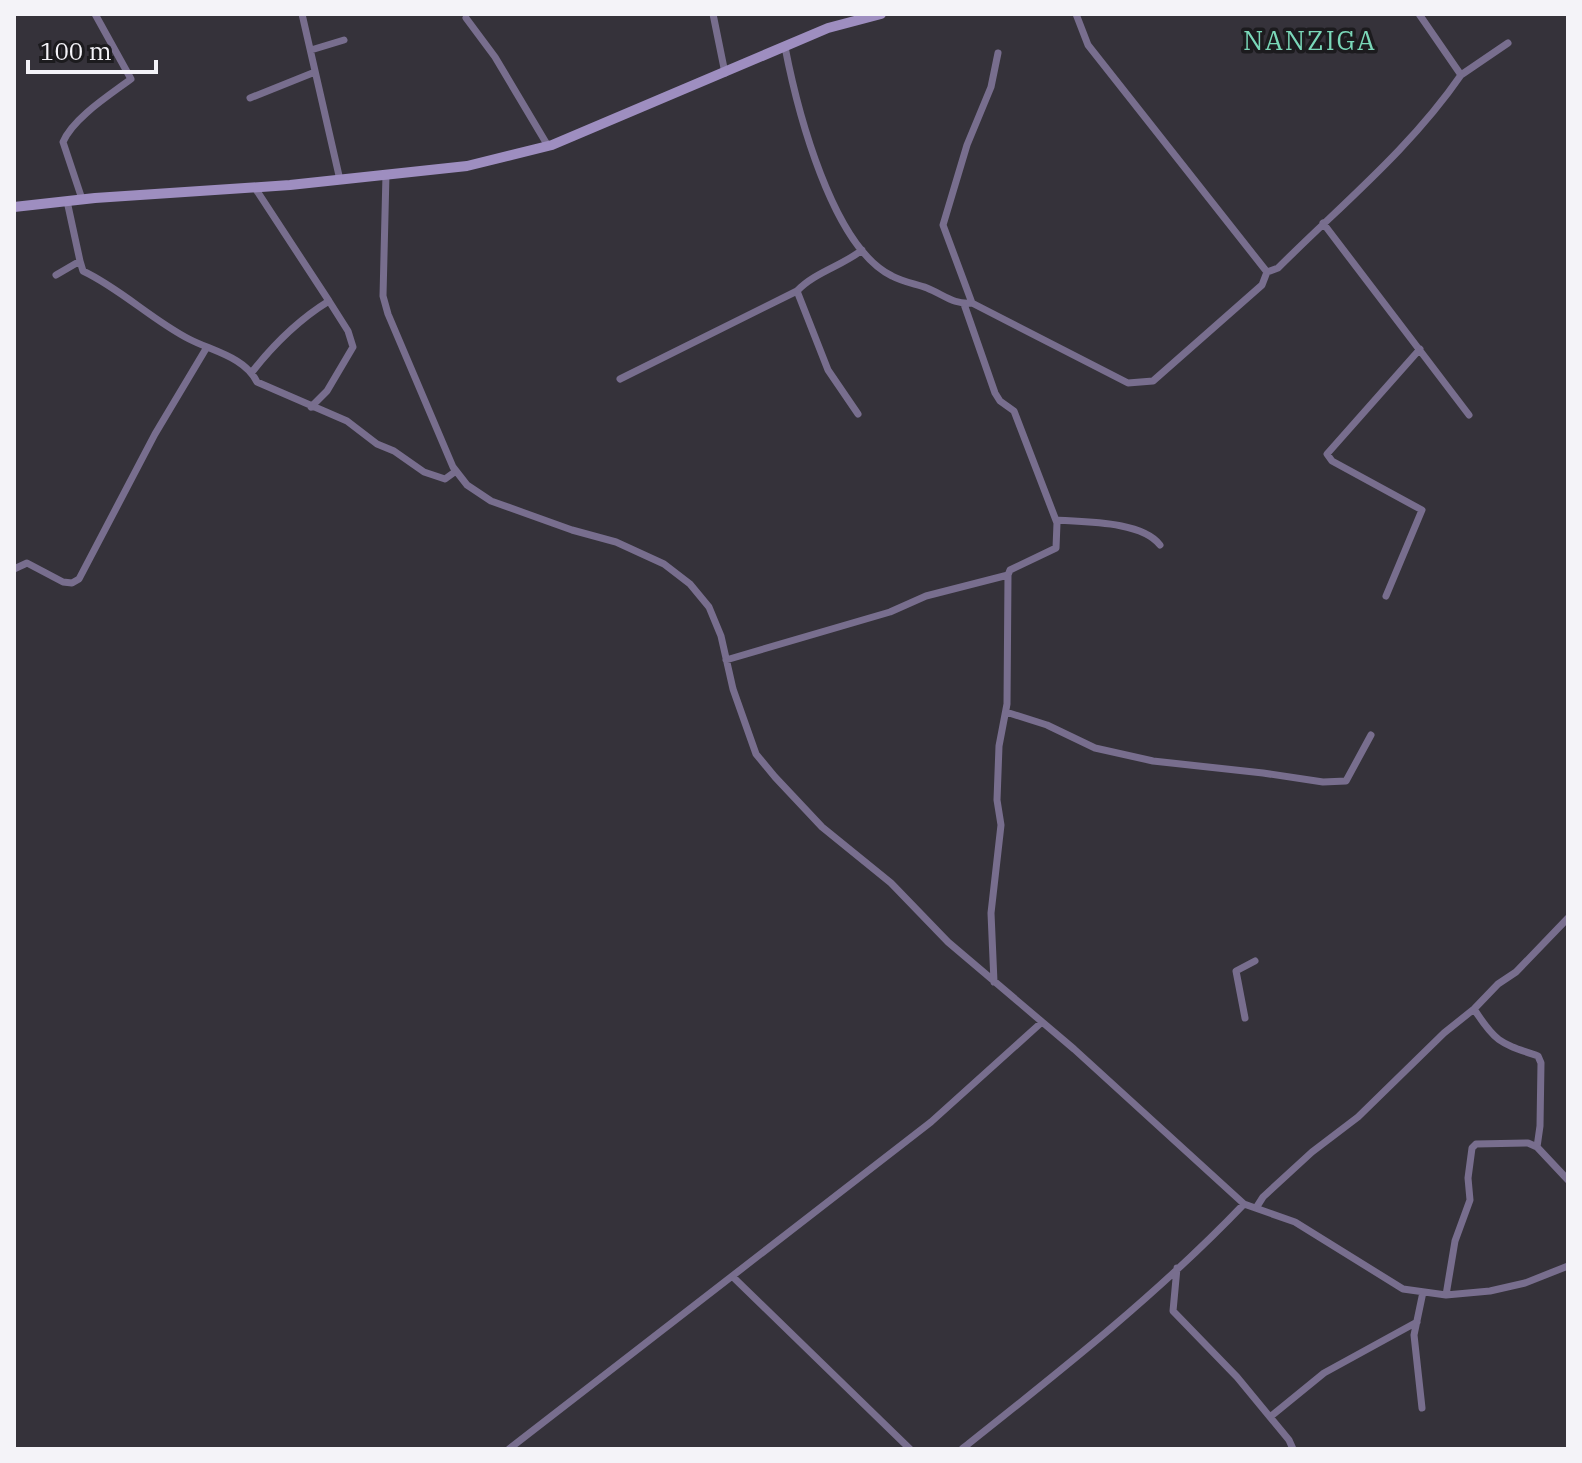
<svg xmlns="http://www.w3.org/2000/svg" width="1582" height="1463" viewBox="0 0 1582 1463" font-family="'IBM Plex Serif',serif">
<rect width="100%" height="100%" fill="#35323a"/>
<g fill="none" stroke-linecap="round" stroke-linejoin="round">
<path stroke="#786e8e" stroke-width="7" d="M302,14L340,180
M713,14L725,73
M1076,14L1088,45L1267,272
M466,18L495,57L548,146
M785,47C797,109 832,247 892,276C903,282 916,284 927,288C944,295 954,305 972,303L1128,383L1153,381L1262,285L1267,272L1278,268C1341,205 1410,149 1461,75L1419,14
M311,50L344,40
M1461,75L1508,43
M250,98L315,72
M386,174L383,296L388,314L453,467L467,485L491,501L572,530L616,542L664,564L690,584L709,607L721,636L733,689L756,754L775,777L822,827L891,883L948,942L1074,1049L1244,1204L1295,1222L1403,1289L1446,1295L1490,1291L1525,1283L1568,1266
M82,199L63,142C73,118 111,94 131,79L95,14
M1323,223L1469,415
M80,261L83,271C121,289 152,320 189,339C212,351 245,357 257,382L347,421L377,444L394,451L424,472L445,479L456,471
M56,275L80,261L67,201
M972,303L943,225L967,145L991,87L998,53
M252,372C274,344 298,320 329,301L255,188
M620,379L797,291
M311,407L327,391L353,347L348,331L329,301
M858,414L828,370L797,291C815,272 842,266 862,250
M1056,520C1084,522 1142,521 1160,545
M14,569L27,563L63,582L72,583L79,579L155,434L207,347
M1386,596L1422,510L1332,461L1327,454L1420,349
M726,660L890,612L926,596L1008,575L1010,570L1056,548L1057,523L1014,411L1000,401L995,393L964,304
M1006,712L1047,725L1095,748L1153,761L1263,773L1323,782L1346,781L1371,735
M994,982L991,913L1001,825L997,800L999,746L1007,704L1008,575
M1474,1009C1496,1043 1500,1043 1538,1056L1541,1063L1540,1126L1537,1147
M1245,1018L1236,971L1255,961
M1256,1208L1263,1197L1312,1152L1358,1117L1444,1033L1474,1009L1498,984L1516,972L1568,918
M1177,1268L1173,1311L1237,1377L1289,1440L1293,1449
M733,1277L910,1449
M1446,1295L1455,1241L1470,1200L1468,1178L1472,1148L1476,1144L1528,1143L1537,1147L1568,1180
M1422,1408L1414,1335L1423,1292
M1270,1417L1324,1373L1417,1322
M509,1449L931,1122L1042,1022
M962,1449C1059,1372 1158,1294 1244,1204"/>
<path stroke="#9e8ec0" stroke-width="10" d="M14,207L95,198L290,185L467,166L552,145L828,28L881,14"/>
</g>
<g text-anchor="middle" stroke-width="7" stroke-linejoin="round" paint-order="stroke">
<g font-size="26" letter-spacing="2" fill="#7ad7b8" stroke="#1c1b1e">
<text x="1310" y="50">NANZIGA</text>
</g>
</g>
<rect width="1582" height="1463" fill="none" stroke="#f4f3f8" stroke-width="32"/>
<path d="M28 60v12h128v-12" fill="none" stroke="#f4f3f8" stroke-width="4"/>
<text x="40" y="60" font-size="24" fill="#f4f3f8" stroke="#1c1b1e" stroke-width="6" paint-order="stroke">100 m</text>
</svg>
